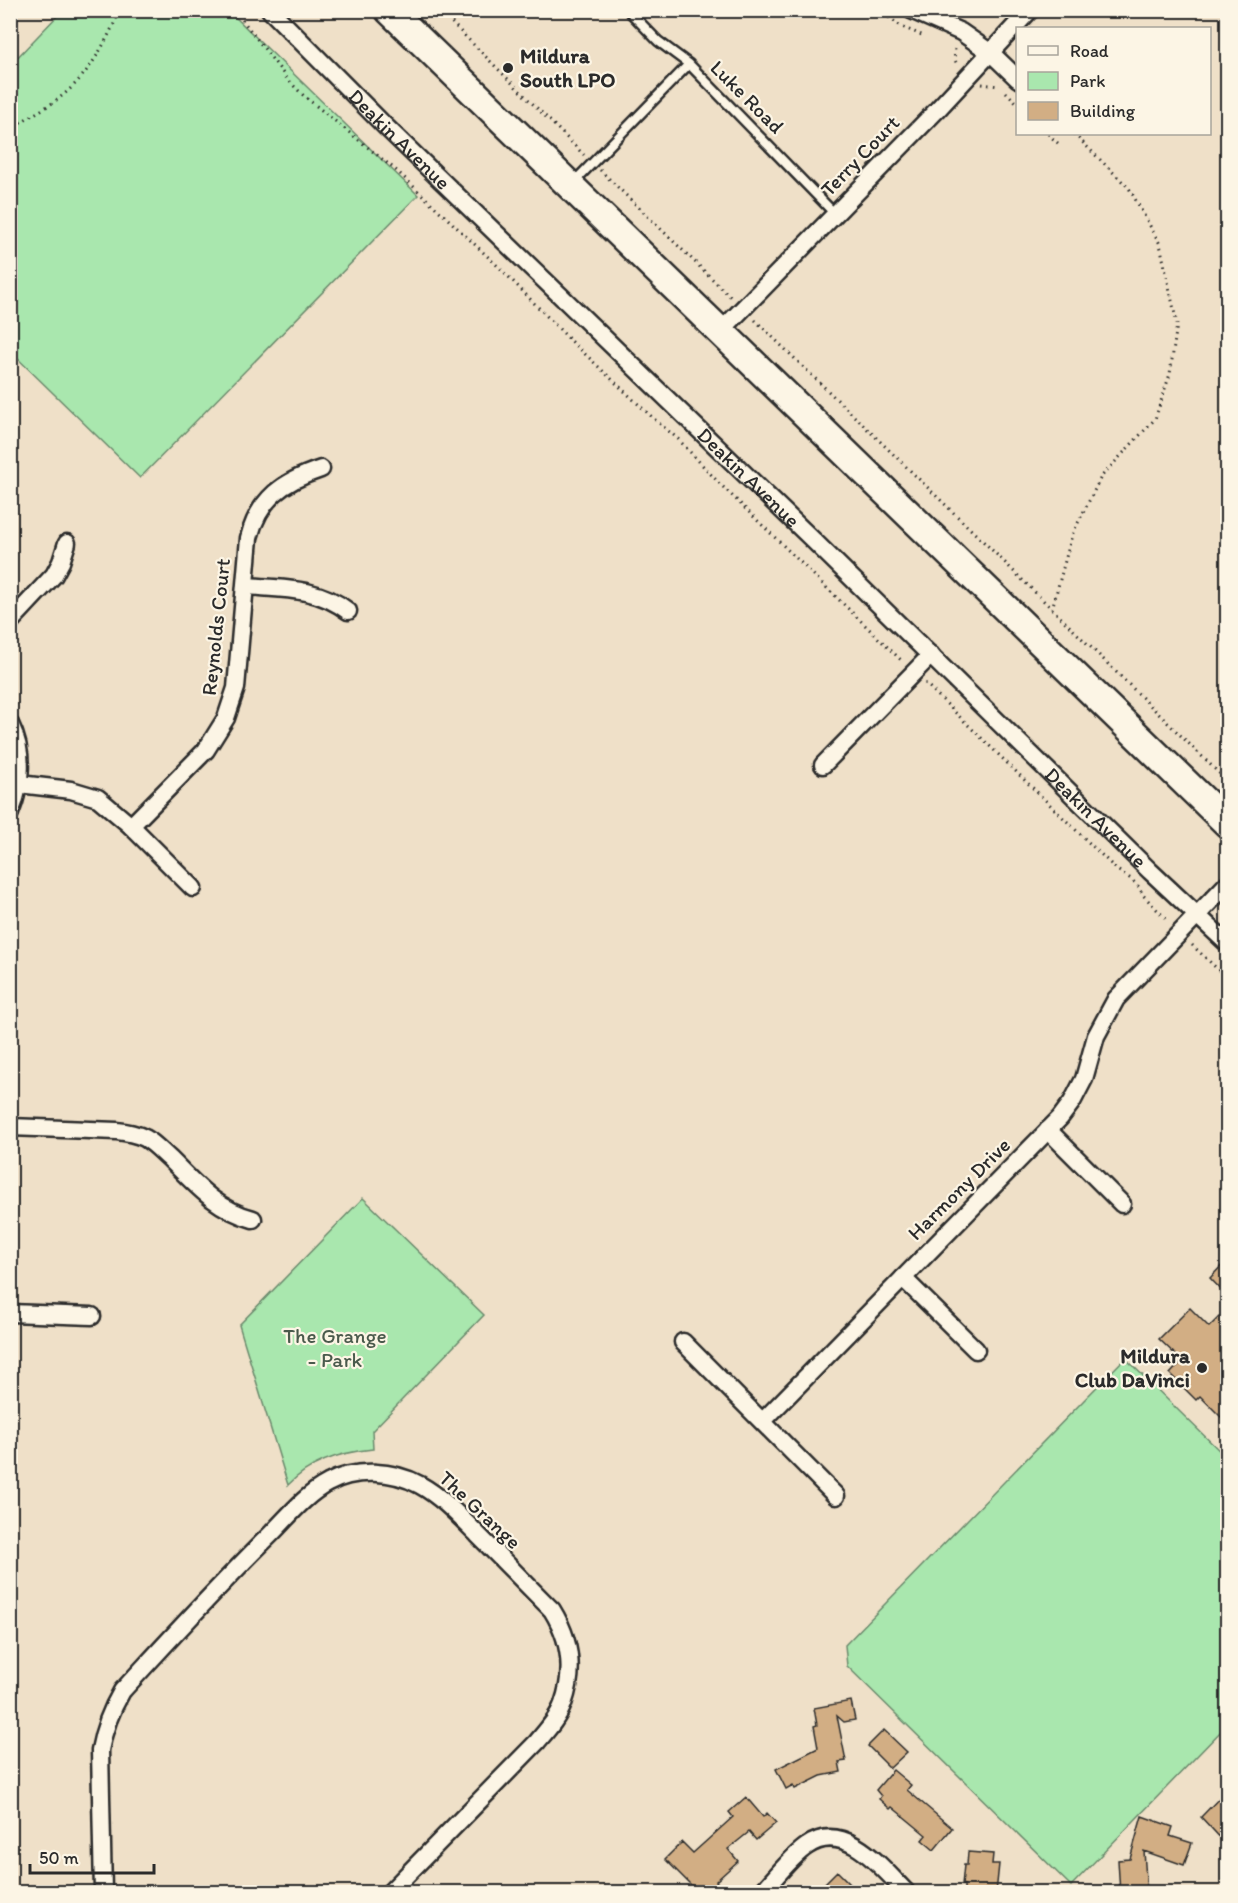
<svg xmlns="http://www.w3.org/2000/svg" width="1238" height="1903" viewBox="0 0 1238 1903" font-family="Itim,sans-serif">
<rect width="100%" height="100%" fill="#efe0c8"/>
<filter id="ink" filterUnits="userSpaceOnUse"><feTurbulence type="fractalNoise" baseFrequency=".0167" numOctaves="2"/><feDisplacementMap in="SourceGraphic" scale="12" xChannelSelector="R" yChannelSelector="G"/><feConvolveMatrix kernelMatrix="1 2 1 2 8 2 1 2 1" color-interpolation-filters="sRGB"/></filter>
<g filter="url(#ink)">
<path fill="#a9e7ae" stroke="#6a896c" stroke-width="1.5" d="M63,10L229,11L418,195L140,478L11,352V64Z
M363,1198L484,1315L372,1431L373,1449C342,1452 310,1462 288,1485L239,1325Z
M1125,1358L1227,1458V1725L1071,1886L847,1666L845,1645Z"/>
<path fill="#d2ae84" stroke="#2b2b2b" stroke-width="1.5" d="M1227,1260V1296L1210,1278Z
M1190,1308L1209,1327L1227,1309V1423L1200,1396L1196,1400L1170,1374L1182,1361L1159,1339Z
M851,1701L855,1720L844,1722L837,1716L846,1761L839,1762L841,1772L821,1776L795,1789L793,1785L786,1789L776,1769L818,1748L814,1726L817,1725L814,1708Z
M884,1730L907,1752L890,1768L868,1746Z
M893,1770L911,1785L907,1790L952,1828L934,1850L922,1840L926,1835L892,1807L890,1809L879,1799L881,1796L876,1790Z
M1227,1790V1845L1201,1817Z
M746,1797L763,1817L767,1813L776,1823L756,1840L749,1832L728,1849L738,1861L716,1881L719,1885L711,1893H699L665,1859L682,1842L693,1853L733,1817L729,1812Z
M1142,1816L1173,1827L1170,1836L1192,1843L1184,1865L1144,1851L1147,1893H1120L1118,1860L1130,1859Z
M968,1852L993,1854L992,1864H999L996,1893H964V1885H962L964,1865H967Z
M837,1871L859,1893H828L822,1886Z"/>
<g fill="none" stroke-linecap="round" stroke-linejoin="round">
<g stroke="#2b2b2b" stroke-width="13">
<path id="service" d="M628,10L658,41L689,64L835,214
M572,184L689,64"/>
</g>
<g stroke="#2b2b2b" stroke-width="21">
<g id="minor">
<path id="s1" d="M270,10L386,127L812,539L1150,871L1228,944"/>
<path d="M911,10L961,32L991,53L1018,79"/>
<path d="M720,332L937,110L1030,10"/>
<path d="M246,586C283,589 317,587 348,611"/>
<path d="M10,622L54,575L61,562L67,543"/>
<path d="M10,724C24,752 22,784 10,813"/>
<path d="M823,765L931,655"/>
<path d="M19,784L71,790L98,798L131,826L193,888"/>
<path d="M131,826L206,750L226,718L236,688L249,538C259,498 284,481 321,469"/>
<path d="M10,1127L117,1131C127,1132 136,1134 145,1138C154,1143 162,1152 170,1159C196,1185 216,1209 253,1219"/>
<path d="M1048,1130L1122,1204"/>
<path d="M903,1278L976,1350"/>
<path d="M10,1313L92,1316"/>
<path d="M683,1342L836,1496"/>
<path d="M763,1421L1060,1118L1072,1102L1084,1079L1096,1036L1116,999L1228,883"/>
<path d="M103,1892L100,1750C104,1728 111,1710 122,1691C171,1638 219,1585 270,1535C288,1517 305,1495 328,1483C355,1468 393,1470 420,1485C442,1497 460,1517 478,1535C503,1560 527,1585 552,1610C570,1639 575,1671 563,1704C558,1718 547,1730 537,1742L390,1892"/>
<path d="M762,1892C774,1879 793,1855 807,1846C845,1819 883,1869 906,1892"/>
</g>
</g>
<g stroke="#2b2b2b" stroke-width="32">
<path id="trunk" d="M389,10L1228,824"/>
</g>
<path stroke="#2b2b2b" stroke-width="3" stroke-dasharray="1.5 4.5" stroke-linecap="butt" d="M235,10L288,80L304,96L397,171L503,271L568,338L653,418L678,439L720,484L903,662
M439,10L584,155
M879,10L902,27L924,36
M955,49C954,54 954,61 958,65
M982,84L999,86
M1006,92L1018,104
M10,129C26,118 43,110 58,99C88,77 106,43 120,10
M1048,134L1060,145
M600,170L733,299
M755,320L991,549L1228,782
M1052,609L1072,535L1101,477L1155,419L1170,374L1177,324L1160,244L1129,188L1074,134
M925,683L1117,870L1131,879L1139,887L1143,895L1168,921
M1192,945L1228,979"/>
<use href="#service" stroke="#fcf5e5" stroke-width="8"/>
<use href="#minor" stroke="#fcf5e5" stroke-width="16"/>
<use href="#trunk" stroke="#fcf5e5" stroke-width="27"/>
</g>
</g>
<g fill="#2b2b2b" stroke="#fcf5e5" stroke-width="2">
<circle cx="508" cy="68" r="6"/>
<circle cx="1202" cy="1368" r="6"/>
</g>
<g text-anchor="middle" stroke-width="4.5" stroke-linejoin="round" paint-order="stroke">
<g font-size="21" font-weight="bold" fill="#2b2b2b" stroke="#fcf5e5" text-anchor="start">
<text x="520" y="63">Mildura<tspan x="520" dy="24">South LPO</tspan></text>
<text x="1190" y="1363" text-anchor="end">Mildura<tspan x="1190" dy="24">Club DaVinci</tspan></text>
</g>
<g font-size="21" fill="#2b2b2b" stroke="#fcf5e5">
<text transform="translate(747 97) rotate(45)" y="7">Luke Road</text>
<text dy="7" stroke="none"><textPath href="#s1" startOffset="183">Deakin Avenue</textPath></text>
<text transform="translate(860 156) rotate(-46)" y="7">Terry Court</text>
<text dy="7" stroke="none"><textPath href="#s1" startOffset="669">Deakin Avenue</textPath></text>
<text transform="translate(216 627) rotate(-84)" y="7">Reynolds Court</text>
<text dy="7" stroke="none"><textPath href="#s1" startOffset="1155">Deakin Avenue</textPath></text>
<text transform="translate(959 1189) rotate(-45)" y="7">Harmony Drive</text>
<text transform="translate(480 1510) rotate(43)" y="7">The Grange</text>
</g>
<g font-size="21" fill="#4a5a4c" stroke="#fcf5e5">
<text x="335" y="1343">The Grange<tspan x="335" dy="24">- Park</tspan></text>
</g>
</g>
<rect width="1238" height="1903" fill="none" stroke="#fcf5e5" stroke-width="36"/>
<rect x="18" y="18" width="1202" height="1867" fill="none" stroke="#2b2b2b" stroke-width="2" filter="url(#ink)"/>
<rect x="1016" y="27" width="195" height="108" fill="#fcf5e5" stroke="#a8a49b" stroke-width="1.5"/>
<rect x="1028" y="46" width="30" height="9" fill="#fcf5e5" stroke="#a8a49b" stroke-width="1.5"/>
<text x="1070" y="57" font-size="18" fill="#2b2b2b">Road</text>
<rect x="1028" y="72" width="30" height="18" fill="#a9e7ae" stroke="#a8a49b" stroke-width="1.5"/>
<text x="1070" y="87" font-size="18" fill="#2b2b2b">Park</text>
<rect x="1028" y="102" width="30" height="18" fill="#d2ae84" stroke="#a8a49b" stroke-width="1.5"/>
<text x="1070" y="117" font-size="18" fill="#2b2b2b">Building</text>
<path d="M30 1864v9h124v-9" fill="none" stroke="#2b2b2b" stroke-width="3"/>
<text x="39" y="1864" font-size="18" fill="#2b2b2b" stroke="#fcf5e5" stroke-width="4.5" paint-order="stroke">50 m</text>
</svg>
